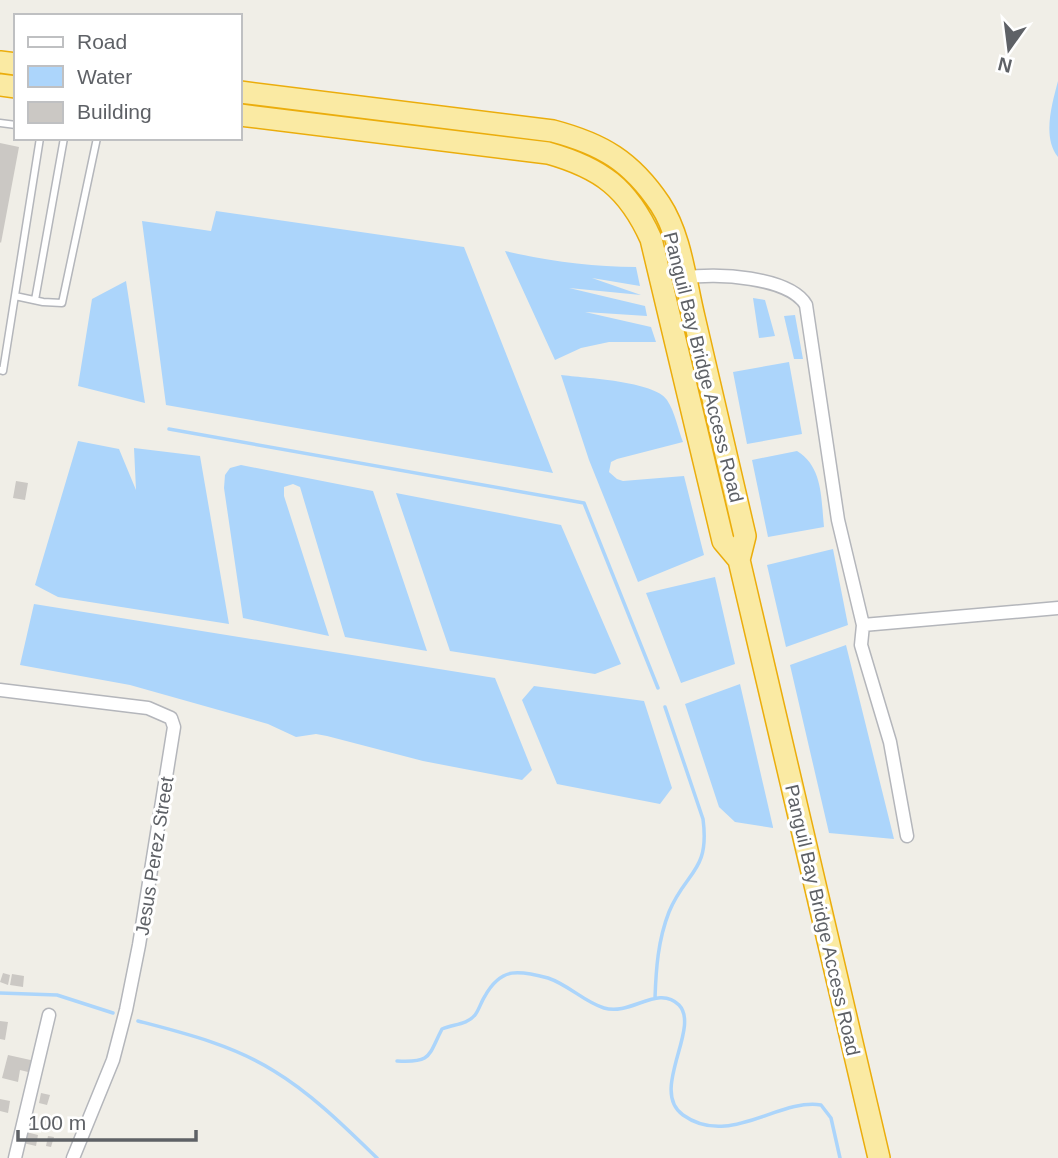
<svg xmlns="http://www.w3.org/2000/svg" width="1058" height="1158" viewBox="0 0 1058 1158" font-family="Arial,sans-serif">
<rect width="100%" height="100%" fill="#f0eee7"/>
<path fill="#c5e6c6" d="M240,102L521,137L551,141L577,148L600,158L621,174L652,212L662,235L732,526H730L661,235C637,180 607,159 550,142L240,104Z"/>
<path fill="#acd5fb" d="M1058,81V157C1042,137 1052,104 1058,81Z
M216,211L464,247L553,473L166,405L142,221L211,231Z
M505,251C549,261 591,267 636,267L640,286L592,278L641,295L569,288L645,306L647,316L585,312L651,327L656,342H609L581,348L555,360Z
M126,281L145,403L78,386L92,299Z
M753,298L765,300L775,336L759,338Z
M795,315L803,359H794L784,316Z
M789,362L802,434L747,444L733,372Z
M561,375C584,378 655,381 667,400C675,412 678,429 683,442L617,459L611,462L609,472L617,479L623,481L684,476L704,555L638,582L589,460Z
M78,441L119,449L136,490L134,448L200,456L229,624L58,597L35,585Z
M797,451C823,467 821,498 824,527L768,537L752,460Z
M241,465L373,491L427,651L345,637L300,487L293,484L284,487V496L329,636L243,618L224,488L225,475L230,468Z
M396,493L561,525L621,664L595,674L450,651Z
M833,549L848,625L786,647L767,565Z
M715,577L735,664L681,683L646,593Z
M34,604L495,678L532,770L522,780L423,761L327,736L316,734L296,737L268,724L130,685L20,665Z
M846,645L894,839L829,833L790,665Z
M740,684L773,827V828L735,822L719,807L685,704Z
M534,686L644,701L672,788L660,804L557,784L522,700Z"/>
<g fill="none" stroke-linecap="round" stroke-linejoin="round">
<path stroke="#acd5fb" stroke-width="3.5" d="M169,429L584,503L658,688
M0,993L57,995L113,1013
M655,998C656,969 658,940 669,912C686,871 710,872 703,819L665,707
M138,1021C184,1033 233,1045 274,1071C312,1094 345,1127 377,1158
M397,1061C432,1063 428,1056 442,1029C453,1024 467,1025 475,1015C479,1010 481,1002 485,996C501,967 519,970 548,978C569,985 584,1002 604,1008C631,1016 658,984 679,1005C701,1028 649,1091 683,1115C729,1148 778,1098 821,1105L831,1118L840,1158"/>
</g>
<path fill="#cbc8c4" d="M0,143L19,147L1,243L0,242Z
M16,481L28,483L25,500L13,498Z
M3,973L10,975L8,985L0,982Z
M12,974L24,976L23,987L10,985Z
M0,1021L8,1022L5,1040L0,1039Z
M8,1055L35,1061L32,1073L20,1070L18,1082L2,1078Z
M41,1093L50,1095L47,1105L39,1103Z
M0,1099L10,1101L8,1113L0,1111Z
M26,1132L38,1135L36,1146L23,1143Z
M48,1136L54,1137L51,1147L46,1146Z"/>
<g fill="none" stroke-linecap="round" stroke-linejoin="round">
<g stroke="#b4b6bb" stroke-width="9">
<path id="service" d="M0,123L16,125
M15,296L43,302L62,303L97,138
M35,300L64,138
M0,370L3,371L40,138"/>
</g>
<g stroke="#b4b6bb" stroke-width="15">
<path id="minor" d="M685,278C714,272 790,277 806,305L838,520L863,625L861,645L890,742L907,836
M863,625L1058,608
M0,690L148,708L171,718L174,727L139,945L126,1010L113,1060L73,1158
M15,1158L49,1015"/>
</g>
<g stroke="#ebad0c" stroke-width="24">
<path id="trunk" d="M0,62L16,64
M0,85L16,87
M240,92L553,131C602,144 631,161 660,204C681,236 685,280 694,317C711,390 728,463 745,536L739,560L879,1158
M240,115L548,153C601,168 628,188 651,239L723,541L739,560"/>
</g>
<use href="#service" stroke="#fff" stroke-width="6"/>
<use href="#minor" stroke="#fff" stroke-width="12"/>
<use href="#trunk" stroke="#faeaa3" stroke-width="21"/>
</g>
<g text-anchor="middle" stroke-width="6" stroke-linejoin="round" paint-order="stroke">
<g font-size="19" fill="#5e6166" stroke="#fff">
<text transform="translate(704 367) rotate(76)" y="7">Panguil Bay Bridge Access Road</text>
<text transform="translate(154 856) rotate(-81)" y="7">Jesus Perez Street</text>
<text transform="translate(823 920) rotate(77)" y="7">Panguil Bay Bridge Access Road</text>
</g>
</g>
<rect x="14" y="14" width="228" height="126" fill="#ffffff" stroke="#bfc0c2" stroke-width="2"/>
<rect x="28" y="37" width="35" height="10" fill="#ffffff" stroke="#bfc0c2" stroke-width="2"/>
<text x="77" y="49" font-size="21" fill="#5e6166">Road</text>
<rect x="28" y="66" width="35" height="21" fill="#acd5fb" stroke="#bfc0c2" stroke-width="2"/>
<text x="77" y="84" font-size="21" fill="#5e6166">Water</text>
<rect x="28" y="102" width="35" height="21" fill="#cbc8c4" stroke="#bfc0c2" stroke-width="2"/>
<text x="77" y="119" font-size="21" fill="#5e6166">Building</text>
<g transform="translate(1009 49) rotate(194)" stroke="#ffffff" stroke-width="5" paint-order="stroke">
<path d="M0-5L12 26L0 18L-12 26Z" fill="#5e6166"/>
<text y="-10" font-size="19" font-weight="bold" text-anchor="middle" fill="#5e6166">N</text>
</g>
<path d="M18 1130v10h178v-10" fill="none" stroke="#5e6166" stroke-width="3.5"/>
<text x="28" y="1130" font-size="21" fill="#5e6166" stroke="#ffffff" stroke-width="5" paint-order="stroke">100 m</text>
</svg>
